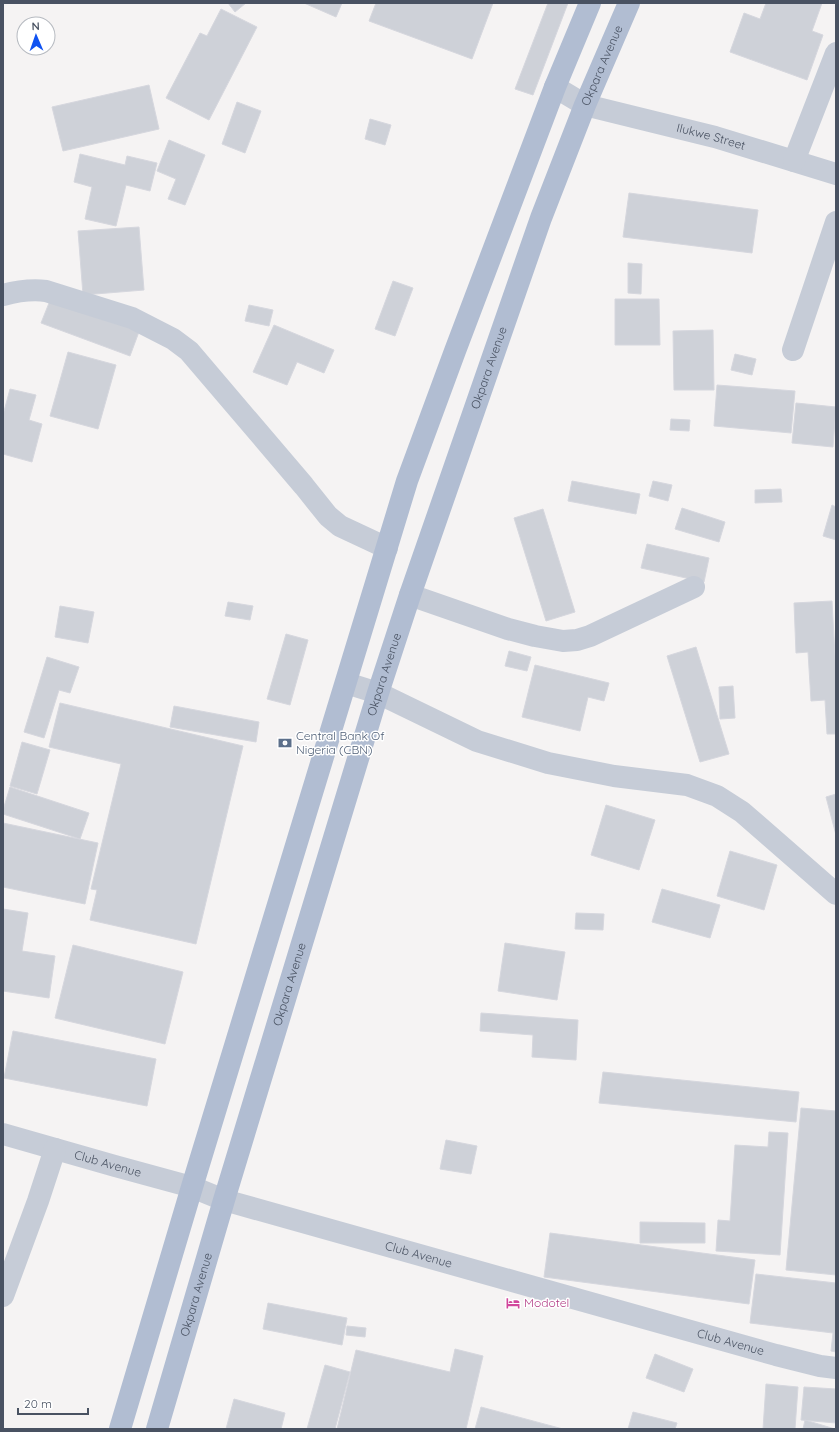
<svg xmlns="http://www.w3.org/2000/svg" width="839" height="1432" viewBox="0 0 839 1432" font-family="Quicksand,sans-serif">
<rect width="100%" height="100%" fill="#f5f3f3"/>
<path fill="#ced1d8" stroke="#d6d7de" d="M228,3H246L235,12Z
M304,3H342L336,17Z
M376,3H493L472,59L369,21Z
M548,3H568L533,95L515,89Z
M766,3H822L812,31L823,35L807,80L730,52L744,13L760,19Z
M221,9L257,27L209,120L166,98L200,33L207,36Z
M149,85L159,129L63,151L52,107Z
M237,102L261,111L245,153L222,144Z
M370,119L391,125L385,145L365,139Z
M169,140L205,155L185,205L168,199L176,179L157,171Z
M80,154L125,165L127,156L157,163L150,191L126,185L116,226L85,219L92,187L74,182Z
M629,193L758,210L752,253L623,237Z
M139,227L144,290L83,295L78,231Z
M628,263L642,264L641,294L628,293Z
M393,281L413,288L395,336L375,329Z
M55,288L143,321L130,356L41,323Z
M615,299H659L660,345H615Z
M249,305L273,310L269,326L245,321Z
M274,325L334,350L324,373L297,362L287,385L253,372Z
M713,330L714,390H674L673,331Z
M68,352L116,365L98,429L50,416Z
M735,354L756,359L752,375L731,370Z
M717,385L795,391L791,433L714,426Z
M10,389L36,395L29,420L42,424L32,462L3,454V415Z
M796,403L836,407L833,447L792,443Z
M671,419L690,420L689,431L670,430Z
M572,481L640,494L636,514L568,501Z
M653,481L672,485L668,501L649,496Z
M781,489L782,502L755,503V490Z
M832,505L836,507V540L823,536Z
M682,508L725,522L719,542L675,529Z
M543,509L575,612L546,621L514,518Z
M647,544L709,558L704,582L641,568Z
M832,601L836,674V734H827L825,700L811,701L808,652L796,653L794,603Z
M228,602L253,606L250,620L225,616Z
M60,606L94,612L88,643L55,637Z
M286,634L308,640L290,705L267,699Z
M696,647L729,754L700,762L667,656Z
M509,651L531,657L527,671L505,666Z
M47,657L79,667L70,693L59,690L44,738L24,732Z
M535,665L609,683L604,701L588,697L580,731L522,717Z
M733,686L735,718L720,719L719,687Z
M60,703L243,746L196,944L90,920L97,890L91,889L121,764L49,747Z
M174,706L259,722L256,742L170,727Z
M22,742L50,750L37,794L10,786Z
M10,787L89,813L80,839L3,814V810Z
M836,794V835L826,797Z
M606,805L655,820L639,870L591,855Z
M3,823L98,843L85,904L3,887Z
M730,851L777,865L764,910L717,896Z
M662,889L720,905L710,938L652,922Z
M3,909L28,913L22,951L55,956L49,998L3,991Z
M576,913L604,914L603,930L575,929Z
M505,943L565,952L557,1000L498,991Z
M73,945L183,972L165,1044L55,1018Z
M481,1013L578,1020L576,1060L532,1057L533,1035L480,1031Z
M13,1031L156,1059L147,1106L4,1078Z
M603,1072L799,1092L796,1122L599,1103Z
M801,1108L836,1111V1275L786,1270Z
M769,1132L788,1133L780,1255L716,1251L718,1220L730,1221L735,1145L768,1147Z
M446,1140L477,1146L471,1174L440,1169Z
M640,1222L705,1223V1243H640Z
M550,1233L755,1260L749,1304L544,1277Z
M756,1274L836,1283V1352L831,1351L833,1333L750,1323Z
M268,1303L347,1318L342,1345L263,1329Z
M347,1326L366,1328L365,1337L346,1335Z
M455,1349L483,1356L466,1429H337L356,1350L450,1372Z
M655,1354L693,1369L684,1392L646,1378Z
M325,1365L350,1372L335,1429H307Z
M766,1384L798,1387L795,1429H763Z
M804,1387L836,1389V1423L801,1420Z
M234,1399L285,1413L281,1429H226Z
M481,1407L563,1429H475Z
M633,1412L677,1423L675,1429H628Z
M805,1420L835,1429H803Z"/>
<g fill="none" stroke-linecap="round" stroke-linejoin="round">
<g stroke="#c6ccd7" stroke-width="22">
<path id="s1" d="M555,87L585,105L715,137L836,174"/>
<path d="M794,161L836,53"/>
<path d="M3,295C18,291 30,289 46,291L132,318L173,339L189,351L304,486L328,516L340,526L387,548"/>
<path d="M793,350L836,222"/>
<path d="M410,595L508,629L535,636L563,641L577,640L590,636L694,587"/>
<path d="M346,683L378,693L477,741L548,763L614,776L687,785L717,796L742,812L836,894"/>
<path id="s2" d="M3,1134L115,1166L192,1187L224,1200L776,1355L820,1366L836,1368"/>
<path d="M3,1296L38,1201L55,1149"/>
</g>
<g stroke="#b1bdd2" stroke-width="22">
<path d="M120,1429L192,1187L407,481L455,351L555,87L590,3"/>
<path id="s3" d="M157,1429L224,1200L378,693L410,595L541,218L585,105L629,3"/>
</g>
</g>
<defs>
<g id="bank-bare" transform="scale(1.08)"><path d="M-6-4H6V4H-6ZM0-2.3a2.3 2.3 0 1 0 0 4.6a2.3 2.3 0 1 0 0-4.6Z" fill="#5c6f8a" stroke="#fff" stroke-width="2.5" paint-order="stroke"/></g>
<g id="hotel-bare" transform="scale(1.08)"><path d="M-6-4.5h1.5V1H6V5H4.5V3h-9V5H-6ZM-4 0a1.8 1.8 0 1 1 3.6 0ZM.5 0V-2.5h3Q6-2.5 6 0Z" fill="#d1479c" stroke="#fff" stroke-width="2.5" paint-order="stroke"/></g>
</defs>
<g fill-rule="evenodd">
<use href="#bank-bare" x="285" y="743"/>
<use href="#hotel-bare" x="513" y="1303"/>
</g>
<g text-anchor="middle" stroke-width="3" stroke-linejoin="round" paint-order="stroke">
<g font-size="12" fill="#495262" stroke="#fff">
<text dy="4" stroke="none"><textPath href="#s3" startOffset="1435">Okpara Avenue</textPath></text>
<text dy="4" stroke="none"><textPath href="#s1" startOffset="165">Ilukwe Street</textPath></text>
<text dy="4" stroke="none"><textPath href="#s3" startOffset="1112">Okpara Avenue</textPath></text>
<text dy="4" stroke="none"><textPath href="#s3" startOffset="788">Okpara Avenue</textPath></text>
<text dy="4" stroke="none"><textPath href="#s3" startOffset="464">Okpara Avenue</textPath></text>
<text dy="4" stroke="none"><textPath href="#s2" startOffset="109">Club Avenue</textPath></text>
<text dy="4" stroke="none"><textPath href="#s2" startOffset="433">Club Avenue</textPath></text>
<text dy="4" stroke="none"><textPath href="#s3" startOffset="140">Okpara Avenue</textPath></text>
<text dy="4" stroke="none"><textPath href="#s2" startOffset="757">Club Avenue</textPath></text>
</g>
<g font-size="12" fill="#4e5e75" stroke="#fff" text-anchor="start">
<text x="296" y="740">Central Bank Of<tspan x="296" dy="14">Nigeria (CBN)</tspan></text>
</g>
<g font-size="12" fill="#b23c85" stroke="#fff" text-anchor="start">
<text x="524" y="1307">Modotel</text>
</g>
</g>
<rect width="839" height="1432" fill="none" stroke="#495262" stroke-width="8"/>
<g transform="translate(36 36) rotate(358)"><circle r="19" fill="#ffffff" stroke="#b6bac0"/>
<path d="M0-3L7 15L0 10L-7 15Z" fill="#1052f1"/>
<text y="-6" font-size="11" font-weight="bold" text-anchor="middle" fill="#495262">N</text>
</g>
<path d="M18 1408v6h70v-6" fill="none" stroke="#495262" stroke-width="2"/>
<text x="24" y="1408" font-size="12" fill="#495262" stroke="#ffffff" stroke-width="3" paint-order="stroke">20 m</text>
</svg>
